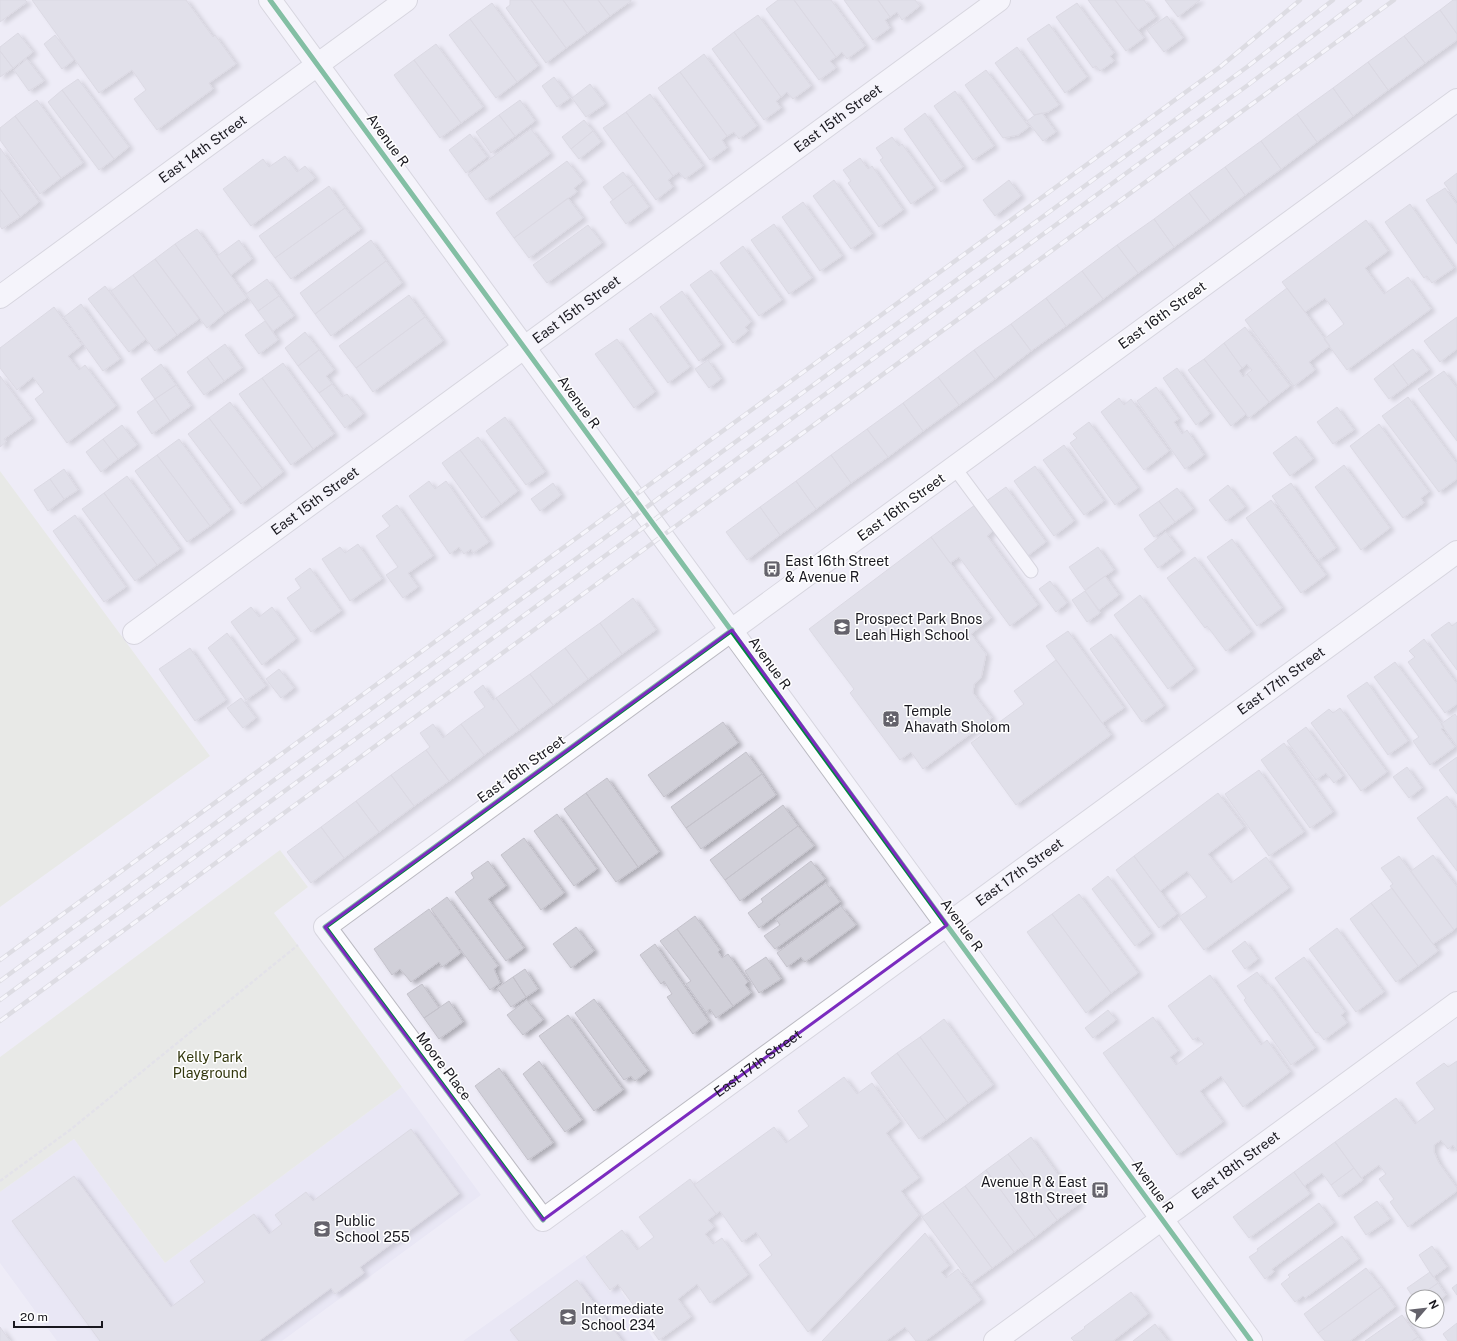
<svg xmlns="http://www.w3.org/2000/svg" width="1457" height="1341" viewBox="0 0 1457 1341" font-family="'Public Sans',sans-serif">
<defs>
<filter id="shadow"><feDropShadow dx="4.5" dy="2.5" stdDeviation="2" flood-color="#0004"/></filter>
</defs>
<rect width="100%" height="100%" fill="#eeecf7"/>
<path fill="#e2e0f1" d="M402,1087L481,1195L282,1341H57L0,1263V1192L74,1139L165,1263Z
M585,1254L610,1292L618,1287L655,1341H463Z"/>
<path fill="#e1e5d3" d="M0,471L210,756L0,907Z
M280,850L308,887L274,913L402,1087L165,1263L74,1139L0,1192V1057Z"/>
<path fill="#d1d0d9" stroke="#c4c2cb" filter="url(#shadow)" d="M0,0H25L27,2L0,22Z
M32,0H186L213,37L215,35L236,64L209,83L213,89L157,130L134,99L146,90L132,70L99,93Z
M510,0H531L566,48L546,63L506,8L510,5Z
M531,0H563L587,33L566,48Z
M563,0H598L610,16L587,33Z
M598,0H631V1L610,16Z
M778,0H794L836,57L830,61L836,68L819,80L766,9Z
M794,0H831L865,46L847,59L842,52L836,57Z
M844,0H878L890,17L885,20L890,28L873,40Z
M878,0H915L920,6L902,20L897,12L890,17Z
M1088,0H1115L1144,38L1126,51Z
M1115,0H1144L1156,17L1138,30Z
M1165,0H1200L1178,17Z
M1453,0H1457V34L1440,10Z
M492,3L538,66L517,82L470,19Z
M1077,3L1114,53L1110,56L1114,61L1100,71L1096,66L1093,68L1056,17Z
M1440,10L1457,34V40L1425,63L1404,36Z
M758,15L811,86L793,99L787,92L781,97L734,32Z
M1167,16L1183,38L1164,52L1147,30Z
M470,19L517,82L496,98L449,35Z
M1049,24L1087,77L1065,93L1027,39Z
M734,32L781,97L776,101L781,108L764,120L712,49Z
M18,33L33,52L13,68L0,51V47Z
M55,35L74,60L62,69L44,44Z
M1404,36L1425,63L1388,90L1368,62Z
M436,44L483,107L461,123L414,60Z
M1017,47L1059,105L1048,112L1034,115L995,63Z
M0,51L13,68L0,77Z
M704,54L757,126L739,139L734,132L727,136L680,72Z
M27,59L44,81L29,91L14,70Z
M414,60L461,123L440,138L394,75Z
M1368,62L1388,90L1353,116L1333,88Z
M986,70L1029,127L1018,135L1003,138L965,85Z
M680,72L727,136L722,140L727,148L710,160L658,88Z
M554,77L570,98L557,107L542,86Z
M78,79L129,147L114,159L62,90Z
M590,84L605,104L586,117L572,98Z
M1333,88L1353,116L1317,142L1297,114Z
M62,90L114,159L99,170L48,102Z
M955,91L994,146L973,160L934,106Z
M650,94L703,166L685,179L679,172L673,176L626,112Z
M37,100L83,163L61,178L15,116Z
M520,100L535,121L515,136L499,115Z
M626,112L673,176L668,180L673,187L656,200L603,128Z
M925,113L963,167L941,182L904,129Z
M1042,113L1056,132L1043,141L1027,121L1035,115Z
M1297,114L1317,142L1281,169L1261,141Z
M499,115L515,136L491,153L476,132Z
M15,116L61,178L40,194L0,140V128Z
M584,120L593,131L571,149L562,137Z
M531,129L550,154L486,200L468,175Z
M593,131L601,142L579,159L571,149Z
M470,134L487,157L466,173L449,150Z
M892,137L899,146L902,144L934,188L911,204L880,160L883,158L876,148Z
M1261,141L1281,169L1245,195L1225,167Z
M0,148L39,202L20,217L0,189Z
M285,156L297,172L305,166L315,178L251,226L223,189L263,159L269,167Z
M860,158L868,169L872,166L903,210L879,227L848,183L851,181L843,170Z
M567,161L583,181L574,188L577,192L514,238L496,213Z
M1225,167L1245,195L1210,221L1189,193Z
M623,172L633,185L613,200L603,187Z
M1457,173V201L1444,183Z
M834,180L872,234L851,249L813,196Z
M1009,180L1021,196L995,216L983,200Z
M633,185L649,207L626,224L610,202Z
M329,186L345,208L275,258L259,236Z
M1445,188L1457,205V244L1426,200Z
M0,189L20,217L2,229L0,226Z
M1189,193L1210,221L1174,247L1154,219Z
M568,198L583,218L529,258L514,238Z
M803,202L842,256L820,271L782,217Z
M1410,204L1454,268L1432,283L1427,276L1424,278L1385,222Z
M345,208L361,229L291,279L275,258Z
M1154,219L1174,247L1138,273L1117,245Z
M1366,220L1388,251L1365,268L1384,294L1408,277L1431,309L1347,370L1324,339L1344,324L1325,298L1305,312L1282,282Z
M774,224L812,278L789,294L751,240Z
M588,225L602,243L547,283L533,265Z
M197,229L247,298L225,313L175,244Z
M239,240L252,259L231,275L217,256Z
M371,240L386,261L315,314L300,293Z
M175,244L225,313L207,328L155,259Z
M1117,245L1138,273L1103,299L1082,271Z
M743,246L782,300L759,316L720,263Z
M155,259L199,319L177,335L133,275Z
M386,261L402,283L331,336L315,314Z
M711,270L751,322L745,327L748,331L733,343L690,285Z
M1082,271L1103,299L1066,326L1046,298Z
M133,275L177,335L155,351L111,291Z
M267,279L279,296L258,311L246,294Z
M105,286L146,339L129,352L88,299Z
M1287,288L1330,346L1309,362L1315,370L1294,386L1245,320Z
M682,291L721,345L699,361L660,307Z
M409,295L425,317L356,368L339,346Z
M279,296L294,316L273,331L258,311Z
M1046,298L1066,326L1031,351L1011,324Z
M81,304L120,359L103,371L64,317Z
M54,307L82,345L68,356L79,370L85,365L116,406L67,443L35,399L44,392L33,377L17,390L0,368V348Z
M651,313L690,367L668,383L629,329Z
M425,317L443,341L373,392L356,368Z
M1457,317V349L1440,362L1424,341Z
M265,321L278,340L259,354L245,335Z
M1011,324L1031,351L995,379L974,350Z
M1245,327L1290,386L1269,402L1247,374L1252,370L1247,364L1242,368L1224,343Z
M305,332L319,350L298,366L285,348Z
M617,339L655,392L634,408L595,354Z
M1224,343L1242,368L1239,371L1243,377L1247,374L1269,402L1249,418L1204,359Z
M225,344L242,368L224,381L207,357Z
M1413,349L1429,370L1408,385L1393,364Z
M319,350L334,370L326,376L332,384L319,393L298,366Z
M974,350L995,379L959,405L938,377Z
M207,357L224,381L204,395L187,372Z
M1204,359L1246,414L1231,426L1188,370Z
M708,360L721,379L709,388L695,369Z
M283,363L334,434L313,449L262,378Z
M161,364L176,385L155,399L141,379Z
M1393,364L1408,385L1389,399L1374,379Z
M1177,368L1210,414L1196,425L1163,378Z
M1444,371L1457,388V441L1418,389Z
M0,376L32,419L4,439L6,442L0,447Z
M938,377L959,405L923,431L903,403Z
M262,378L313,449L291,465L239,394Z
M332,384L342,397L347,394L363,414L345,428L319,393Z
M176,385L191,406L170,421L155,399Z
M1156,387L1179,419L1174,422L1182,434L1187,430L1204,455L1185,469L1137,401Z
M1408,397L1457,464V479L1439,492L1382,416Z
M1119,398L1124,405L1131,399L1169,451L1144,470L1101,412Z
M155,399L170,421L152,434L137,412Z
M230,402L283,472L262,488L209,418Z
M903,403L923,431L888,457L867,429Z
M1337,407L1354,430L1333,444L1317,422Z
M505,417L545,472L526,485L486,431Z
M209,418L262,488L241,504L188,434Z
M1089,422L1138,488L1115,505L1070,443L1077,438L1073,434Z
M1379,424L1429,492L1421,498L1424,503L1403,518L1350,446Z
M122,425L137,445L118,459L103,439Z
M867,429L888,457L851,483L831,455Z
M1296,436L1313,459L1290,476L1273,453Z
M478,437L518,491L501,504L460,450Z
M103,439L118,459L101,472L86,452Z
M179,439L231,510L210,526L157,455Z
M1064,445L1104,501L1084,515L1043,460Z
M460,450L501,504L482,518L442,463Z
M157,455L210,526L187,542L135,471Z
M831,455L851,483L816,509L796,481Z
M1344,465L1390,528L1361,550L1315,487Z
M1035,466L1074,521L1054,536L1014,481Z
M64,469L78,490L64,499L50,479Z
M127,476L180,549L157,565L104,493Z
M50,479L64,499L48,511L34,490Z
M429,481L435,489L446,481L489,542L473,553L471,549L464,554L459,547L450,554L409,496Z
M796,481L816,509L780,535L760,507Z
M553,483L561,495L540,511L531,499Z
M1291,483L1336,548L1318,560L1272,496Z
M1228,485L1245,507L1226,521L1209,500Z
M1006,487L1046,542L1026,557L985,502Z
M1177,488L1193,509L1175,522L1159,501Z
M104,493L157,565L135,581L82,509Z
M1271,500L1326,575L1301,593L1246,518Z
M1159,501L1175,522L1154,537L1139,515Z
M397,505L433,556L408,573L418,587L403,598L386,575L398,567L376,536L390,526L382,516Z
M975,505L994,530L987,536L1038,605L1010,626L959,557L950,563L931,537Z
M760,507L780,535L747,560L726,532Z
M75,515L126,587L104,602L53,531Z
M1166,532L1181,551L1158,568L1144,549Z
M931,537L991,618L971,634L986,654L981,678L974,684L973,693L992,718L923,769L911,752L900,760L850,693L854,689L809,629Z
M1232,539L1282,608L1257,626L1207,557Z
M358,544L382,579L350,601L322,559L340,547L345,553Z
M1098,547L1114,570L1085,590L1069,567Z
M1195,557L1251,632L1226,651L1207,626L1205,628L1167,578Z
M310,568L341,611L311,632L287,598L301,588L295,579Z
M1105,576L1119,595L1099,610L1085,591Z
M1050,581L1067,603L1056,612L1039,589Z
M1085,591L1100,613L1087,622L1072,600Z
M1140,595L1194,669L1168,689L1114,615Z
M633,598L656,630L622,654L600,623Z
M251,607L259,617L272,607L296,639L262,665L231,622Z
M1449,622L1452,626L1457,622V670L1431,635Z
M600,623L622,654L588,679L565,648Z
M1068,631L1124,708L1102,723L1046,646Z
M227,633L266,686L246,700L208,648Z
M1111,634L1164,706L1142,722L1090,649Z
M1424,639L1457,684V704L1445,713L1408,662L1415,657L1409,651Z
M190,648L226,700L195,721L159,669Z
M565,648L588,679L553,705L530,674Z
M1056,660L1111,735L1016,805L971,743L1024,704L1014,691Z
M1395,662L1444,727L1441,729L1455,747L1430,765L1413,741L1419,737L1374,677Z
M279,669L294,688L281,698L266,679Z
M530,674L553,705L519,730L496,698Z
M1367,682L1408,741L1388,755L1347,696Z
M483,685L493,700L496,698L519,730L484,755L461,724L485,707L474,692Z
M241,698L256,718L243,728L227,708Z
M1340,708L1387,772L1361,791L1311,723L1329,709L1333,713Z
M1455,714L1457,717V746L1441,724Z
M723,722L738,743L664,797L648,775Z
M433,724L443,738L461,724L484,755L449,781L426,750L430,747L420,733Z
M1306,727L1343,776L1334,783L1326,773L1316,780L1287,741Z
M1284,743L1333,812L1310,828L1261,760Z
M426,750L449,781L414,806L391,775Z
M746,752L762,774L686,828L671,807Z
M1457,757V794L1439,770Z
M1407,767L1422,788L1409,798L1393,777Z
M1259,770L1304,832L1269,856L1225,794Z
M762,774L776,795L701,849L686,828Z
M391,775L414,806L379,832L356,801Z
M607,778L659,852L638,867L586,793Z
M586,793L638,867L616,882L564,809Z
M1218,793L1244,827L1208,854L1231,883L1266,857L1289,888L1204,950L1179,917L1207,897L1187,871L1160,891L1134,856Z
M1447,796L1457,810V871L1417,818Z
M356,801L379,832L344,858L321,827Z
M783,805L798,826L725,880L710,860Z
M557,814L597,869L574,886L534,831Z
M798,826L814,846L740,901L725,880Z
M321,827L344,858L311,883L287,852Z
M524,838L564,893L541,910L501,855Z
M1433,855L1457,887V927L1454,930L1411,871Z
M1134,856L1177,914L1159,928L1116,870Z
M1399,856L1454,930L1433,944L1390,886L1393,884L1381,868Z
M488,861L506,886L488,899L524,948L506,961L455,892L474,878L471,873Z
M811,861L825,879L759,928L748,913L763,902L761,899Z
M1108,876L1151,934L1135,946L1092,889Z
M826,883L840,902L775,949L764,936L780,925L776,919Z
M1392,888L1438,951L1418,966L1371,903Z
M1079,894L1138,973L1111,993L1052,914Z
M447,897L498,966L494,969L500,983L490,990L431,909Z
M1371,903L1418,966L1396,982L1350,919Z
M841,906L856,925L805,962L801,957L787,967L777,953Z
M429,909L461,953L442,967L439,962L411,982L400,969L392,975L374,949Z
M1052,914L1111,993L1086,1013L1027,932Z
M695,916L720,950L718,952L722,958L728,954L748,982L745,985L751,993L733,1006L677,929Z
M576,927L594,951L571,968L553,944Z
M1337,928L1384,992L1356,1012L1309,949Z
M677,929L733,1006L716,1018L710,1009L706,1012L686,984L691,981L660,941Z
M1245,941L1258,959L1245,969L1232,951Z
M655,944L709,1022L693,1034L667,997L672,994L664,981L661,984L640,955Z
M766,957L781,979L759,993L745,971Z
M1304,957L1345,1012L1341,1015L1347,1023L1324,1040L1318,1032L1316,1033L1275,978Z
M525,969L538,989L526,997L513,977Z
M1257,972L1266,984L1268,983L1315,1048L1291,1065L1244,1000L1246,998L1237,986Z
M1210,975L1261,1045L1267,1040L1290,1072L1243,1107L1221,1076L1200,1091L1223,1122L1177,1155L1103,1053L1153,1017L1178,1051L1170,1057L1176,1065L1204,1044L1198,1037L1193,1040L1168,1006Z
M513,977L526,997L511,1007L497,988Z
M422,984L439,1008L424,1018L407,994Z
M594,999L648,1071L635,1081L631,1076L624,1080L575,1013Z
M527,1000L543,1020L523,1035L507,1015Z
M449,1001L463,1022L439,1039L424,1018Z
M1108,1010L1116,1020L1093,1038L1085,1028Z
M568,1015L623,1090L594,1111L539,1036Z
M944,1019L993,1085L968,1103L920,1037Z
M920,1037L968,1103L946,1120L897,1053Z
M897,1053L946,1120L919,1139L871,1073Z
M539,1061L582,1120L565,1132L523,1074Z
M1457,1061V1151L1453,1145L1448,1149L1441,1140L1434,1145V1152L1439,1163L1457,1188V1191L1408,1227L1390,1202L1394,1199L1379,1179L1386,1174L1379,1165L1361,1178L1335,1142L1396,1098L1415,1124L1435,1109L1416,1083L1444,1063L1448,1067Z
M499,1068L553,1143L528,1160L475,1086Z
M844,1077L857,1094L872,1083L900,1122L886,1133L919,1178L901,1191L919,1215L808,1332L759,1265L772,1255L756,1232L742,1242L720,1211L716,1214L694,1185L774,1127L786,1143L809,1126L798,1111Z
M411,1129L459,1194L360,1267L364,1273L335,1294L331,1288L259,1341H100L12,1221L74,1176L171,1307L205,1282L190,1261L254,1214L269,1234L282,1224L275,1215L306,1192L313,1201Z
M1031,1137L1079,1204L1057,1220L1008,1154Z
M1335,1142L1354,1168L1331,1185L1322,1173L1304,1186L1294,1172Z
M1008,1154L1057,1220L1035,1237L986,1170Z
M1354,1168L1363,1180L1339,1197L1331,1185Z
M986,1170L1035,1237L1014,1252L965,1186Z
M1294,1172L1310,1194L1249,1238L1233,1217Z
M690,1179L716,1214L708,1220L714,1227L705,1234L713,1244L722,1238L748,1275L710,1303L697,1284L678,1299L691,1317L659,1340L618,1284L610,1290L586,1257L622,1230L637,1250L654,1237L639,1217Z
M965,1186L1014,1252L992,1268L943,1202Z
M1377,1201L1390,1219L1366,1235L1354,1217Z
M943,1202L992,1268L971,1283L922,1217Z
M1319,1203L1334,1223L1272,1269L1274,1272L1265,1279L1249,1257L1258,1251L1257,1249Z
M925,1233L949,1266L941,1272L946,1278L958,1269L981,1300L925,1341H916L905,1327L886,1341H822Z
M1342,1236L1359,1259L1305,1298L1303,1296L1295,1302L1281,1284L1290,1277L1288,1275Z
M1432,1246L1447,1267L1433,1277L1419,1255Z
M1366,1268L1381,1287L1318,1333L1304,1314Z
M1430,1272L1438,1283L1418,1297H1413L1407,1288Z
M577,1280L622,1341H519L510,1330Z
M1438,1283L1446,1295L1437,1302V1297H1418Z
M1457,1284V1295L1452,1288Z
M1381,1287L1395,1307L1350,1341H1325L1318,1333Z
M1131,1292L1148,1314L1113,1341H1074L1071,1338L1085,1328L1084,1327Z
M1402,1315L1418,1337L1412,1341H1365Z
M1457,1323V1341H1448L1443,1334Z
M1155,1324L1168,1341H1133Z
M0,1327L10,1341H0Z
M1418,1337L1421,1341H1412Z"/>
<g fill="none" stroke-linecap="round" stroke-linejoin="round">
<g stroke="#bbbac2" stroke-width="15">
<path id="lane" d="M954,467L1031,571"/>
</g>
<g stroke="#bbbac2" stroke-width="24">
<g id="street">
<path d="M270,0L1251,1341"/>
<path id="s1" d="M1457,100L325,927L543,1220L1457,552"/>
<path id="s2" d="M0,297L406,0"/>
<path id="s3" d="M134,633L999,0"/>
<path id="s4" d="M995,1341L1457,1003"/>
</g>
</g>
<path stroke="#d5d5d8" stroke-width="2.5" stroke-dasharray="4 2" stroke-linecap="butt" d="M0,1181L70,1130L298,945"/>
<use href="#lane" stroke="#fcfcfe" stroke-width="13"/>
<use href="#street" stroke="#fcfcfe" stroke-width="22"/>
<g stroke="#c7c7ca" stroke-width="4.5">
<path id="rail" d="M0,960L1220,67L1300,0
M0,981L1247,67L1333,0
M0,1000L1140,163L1248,85L1360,0
M0,1021L1394,0"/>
</g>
<use href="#rail" stroke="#fff" stroke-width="3" stroke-dasharray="9" stroke-linecap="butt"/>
<g stroke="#fff" stroke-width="8">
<path id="cycleway" d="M270,0L1251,1341
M543,1220L325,927L732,630"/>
</g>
<use href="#cycleway" stroke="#00873e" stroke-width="5"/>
</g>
<path d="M0 0H1457V1341H0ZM732,630L947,925L543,1220L325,927Z" fill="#eeecf7" fill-opacity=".55" fill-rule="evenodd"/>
<path fill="none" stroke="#7b2cbf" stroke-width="3" stroke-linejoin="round" d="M732,630L947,925L543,1220L325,927Z"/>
<defs>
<g id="bus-square" transform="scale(0.9)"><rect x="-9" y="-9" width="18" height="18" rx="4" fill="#64626b" stroke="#fff"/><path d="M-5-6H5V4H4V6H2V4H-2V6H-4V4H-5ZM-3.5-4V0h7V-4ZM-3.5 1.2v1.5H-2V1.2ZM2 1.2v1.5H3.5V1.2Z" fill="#fff"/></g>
<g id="school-square" transform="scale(0.9)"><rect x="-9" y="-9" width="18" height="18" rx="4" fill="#64626b" stroke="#fff"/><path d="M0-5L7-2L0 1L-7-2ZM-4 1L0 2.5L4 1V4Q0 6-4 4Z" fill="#fff"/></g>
<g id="synagogue-square" transform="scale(0.9)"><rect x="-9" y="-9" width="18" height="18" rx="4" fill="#64626b" stroke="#fff"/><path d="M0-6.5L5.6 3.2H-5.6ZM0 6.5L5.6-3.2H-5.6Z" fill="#fff"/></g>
</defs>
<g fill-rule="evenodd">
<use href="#bus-square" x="772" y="569"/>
<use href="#school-square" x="842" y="627"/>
<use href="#synagogue-square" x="891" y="719"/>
<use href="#bus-square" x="1100" y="1190"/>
<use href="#school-square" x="322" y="1229"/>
<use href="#school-square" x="568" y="1317"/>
</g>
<g text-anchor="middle" stroke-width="3" stroke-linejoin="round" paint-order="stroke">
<g font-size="14" fill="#19181f" stroke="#fff">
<text dy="5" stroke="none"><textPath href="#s3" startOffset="872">East 15th Street</textPath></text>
<text transform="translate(388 140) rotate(54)" y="5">Avenue R</text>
<text dy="5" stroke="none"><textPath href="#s2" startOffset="251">East 14th Street</textPath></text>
<text dy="5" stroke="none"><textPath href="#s3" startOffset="548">East 15th Street</textPath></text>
<text transform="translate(1162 315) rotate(-36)" y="5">East 16th Street</text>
<text transform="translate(579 402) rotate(54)" y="5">Avenue R</text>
<text dy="5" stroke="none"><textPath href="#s3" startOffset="224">East 15th Street</textPath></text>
<text transform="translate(901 507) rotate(-36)" y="5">East 16th Street</text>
<text transform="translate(770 663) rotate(54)" y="5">Avenue R</text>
<text dy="5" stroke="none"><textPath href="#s1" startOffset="2681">East 17th Street</textPath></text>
<text transform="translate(521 769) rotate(-36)" y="5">East 16th Street</text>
<text dy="5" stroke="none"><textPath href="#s1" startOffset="2357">East 17th Street</textPath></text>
<text transform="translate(962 925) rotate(54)" y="5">Avenue R</text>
<text dy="5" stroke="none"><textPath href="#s1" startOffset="2033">East 17th Street</textPath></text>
<text transform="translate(444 1066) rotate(53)" y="5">Moore Place</text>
<text dy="5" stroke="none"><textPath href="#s4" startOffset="298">East 18th Street</textPath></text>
<text transform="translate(1153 1186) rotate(54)" y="5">Avenue R</text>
</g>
<g font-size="14" fill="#19181f" stroke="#fff" text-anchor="start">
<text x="785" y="566">East 16th Street<tspan x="785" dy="16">&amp; Avenue R</tspan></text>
<text x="855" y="624">Prospect Park Bnos<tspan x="855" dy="16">Leah High School</tspan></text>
<text x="904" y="716">Temple<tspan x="904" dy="16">Ahavath Sholom</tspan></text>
<text x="1087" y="1187" text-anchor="end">Avenue R &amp; East<tspan x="1087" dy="16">18th Street</tspan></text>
<text x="335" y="1226">Public<tspan x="335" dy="16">School 255</tspan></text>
<text x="581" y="1314">Intermediate<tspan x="581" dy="16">School 234</tspan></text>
</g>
<g font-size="14" fill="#33380e" stroke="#fff">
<text x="210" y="1062">Kelly Park<tspan x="210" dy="16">Playground</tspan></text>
</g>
</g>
<g transform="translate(1425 1309) rotate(62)"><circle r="19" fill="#ffffff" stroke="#a3a3a5"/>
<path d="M0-3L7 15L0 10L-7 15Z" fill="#64626b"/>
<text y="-6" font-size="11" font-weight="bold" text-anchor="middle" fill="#19181f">N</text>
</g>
<path d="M14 1321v6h88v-6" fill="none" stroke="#19181f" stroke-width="2"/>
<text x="20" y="1321" font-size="12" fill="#19181f" stroke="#ffffff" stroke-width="3" paint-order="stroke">20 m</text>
</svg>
